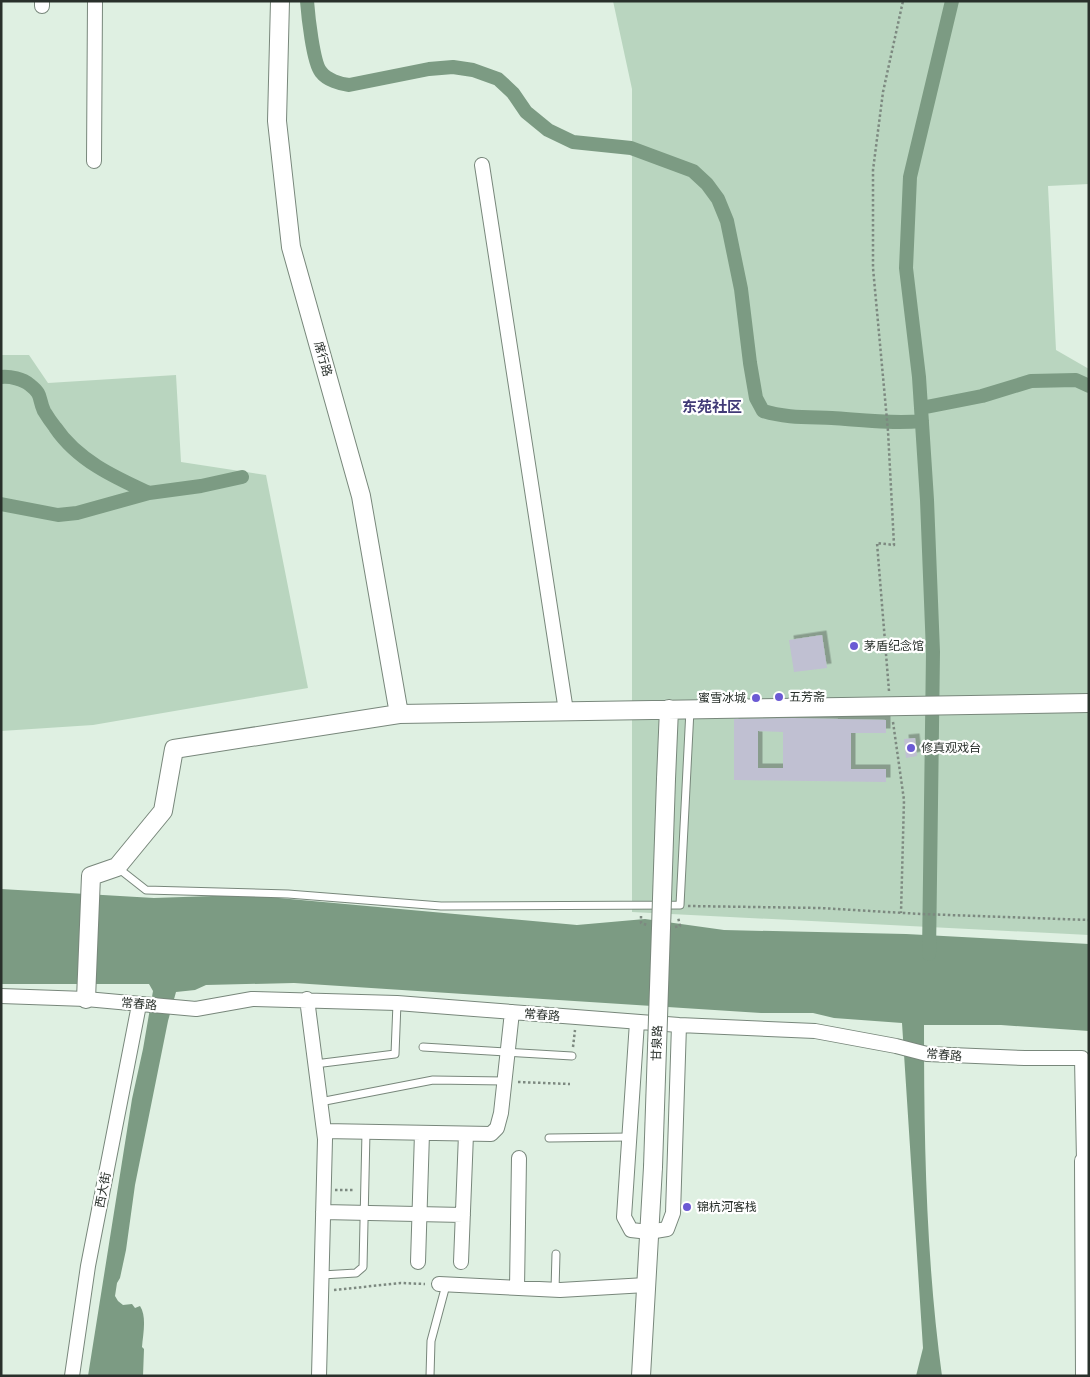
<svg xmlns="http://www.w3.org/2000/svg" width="1090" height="1377" viewBox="0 0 1090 1377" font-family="'Nunito Sans','Noto Sans SC',sans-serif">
<defs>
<filter id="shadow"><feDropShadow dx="4.5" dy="-4.5" stdDeviation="0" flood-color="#0004"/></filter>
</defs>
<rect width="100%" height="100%" fill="#dff0e2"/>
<path fill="#b9d5bf" d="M613,1H1089V184L1048,186L1056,350L1089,369V935L632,912V89Z
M1,355H29L48,383L176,375L181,462L266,475L308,688L93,725L1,731Z"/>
<path fill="#7c9b83" d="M1,889L154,898L272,894L279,898L577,925L645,919L724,930L906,934L1089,944V1031L1001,1025H924C924,1142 926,1259 942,1376H916L923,1348L902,1023L834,1018L813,1013H761L294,983L206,985L195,990L176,992L168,1021L135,1185L126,1250L120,1278L117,1283L115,1296L118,1301L123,1305L132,1304L135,1308L140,1306C147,1317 143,1334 142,1347L144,1349L143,1376H88L132,1099L143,1049L153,991L149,984H1Z"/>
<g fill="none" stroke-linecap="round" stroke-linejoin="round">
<path stroke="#7c9b83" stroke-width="14" d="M307,1C308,14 313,63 321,72C327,80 340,84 349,85L429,69L453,67L473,70L498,79L513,93L526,112L548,130L573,142L631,148L693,171L707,184L718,199L727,221L741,289L750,363L756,398L763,411C785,418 809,417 832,418C862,420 893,424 922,421
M1,377C10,376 23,379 30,385C43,395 38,398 44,411C47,416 51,422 55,427C77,460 114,477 149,493
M921,408L982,396L1031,381L1076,380L1089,386
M1,504L58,515L77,513L149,493L201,486L242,477
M929,954L933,652L927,500L919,377L906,268L910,177L952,1"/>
</g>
<path fill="#c0c0d2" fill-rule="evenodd" filter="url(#shadow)" d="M822,635L827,668L794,672L789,640Z
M793,718L886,720V733H851V769H886V782L734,780V719ZM758,731L783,732V768H758Z
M915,738L917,756L906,758L904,739Z"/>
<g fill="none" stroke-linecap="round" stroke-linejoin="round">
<g stroke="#78877b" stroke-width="9">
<path id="service" d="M118,868L146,890L288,894L441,906L680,905L690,710
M423,1047L572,1056
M315,1064L395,1054L397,1003
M320,1102L433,1080L504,1081
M549,1138L630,1137
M322,1275L356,1273L363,1267L366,1132
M555,1290L556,1254
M430,1376L431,1341L446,1285"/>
</g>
<g stroke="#78877b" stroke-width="16">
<path id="minor" d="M42,6V1
M94,161L95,1
M482,165L566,711
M1,996L86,999L196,1009L252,999L397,1003L679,1025L815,1031L896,1046L927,1054L1025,1058H1082L1084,1161
M307,999L325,1139L319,1376
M637,1022L624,1217L631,1230L649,1232L667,1229L673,1213L679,1025
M324,1131L491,1134L497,1128L501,1113L512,1012
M323,1212L463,1215
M418,1262L422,1133
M461,1262L466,1134
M439,1284L560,1290L646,1285
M517,1288L519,1158
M72,1376L88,1266L139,1005"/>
</g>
<g stroke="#78877b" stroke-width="20">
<path id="tertiary" d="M280,1L277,121L291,247L361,496L399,714
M666,779L669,709
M86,999L91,876L117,867L163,811L174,749L399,714L1089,703
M1084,1161L1085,1376
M641,1376L653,1167"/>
</g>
<path stroke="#7d8980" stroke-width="2.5" stroke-dasharray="2.5 2.5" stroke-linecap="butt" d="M889,691L877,543L894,545L888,431L873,268V170L883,92L903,1
M893,722L904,800L901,913
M688,906L820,908L921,914L1089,920
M641,916V923L647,925
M675,927L680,926L678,917
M573,1047L575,1030
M518,1082L570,1084
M335,1190H355
M334,1290L401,1283L425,1284"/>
<use href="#service" stroke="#fff" stroke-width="7"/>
<use href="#minor" stroke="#fff" stroke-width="14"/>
<use href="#tertiary" stroke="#fff" stroke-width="18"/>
<g stroke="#78877b" stroke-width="20" stroke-linecap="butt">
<path id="tertiary-bridge" d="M653,1167L666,779"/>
</g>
<use href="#tertiary-bridge" stroke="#fff" stroke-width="18"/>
</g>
<g fill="#6b5ad4" stroke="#fff" stroke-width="2">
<circle cx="854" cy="646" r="5"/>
<circle cx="779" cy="697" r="5"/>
<circle cx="756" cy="698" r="5"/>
<circle cx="911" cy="748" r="5"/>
<circle cx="687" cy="1207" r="5"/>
</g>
<g text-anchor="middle" stroke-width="4.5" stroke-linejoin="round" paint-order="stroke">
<g font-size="12" fill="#29302b" stroke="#fff">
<text transform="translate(323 359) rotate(74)" y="4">席行路</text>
<text transform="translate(139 1004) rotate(5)" y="4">常春路</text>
<text transform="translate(542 1015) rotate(4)" y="4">常春路</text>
<text transform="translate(657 1043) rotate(-88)" y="4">甘泉路</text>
<text transform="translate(944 1055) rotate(5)" y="4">常春路</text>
<text transform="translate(103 1190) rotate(-79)" y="4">西大街</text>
</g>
<g font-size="12" fill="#29302b" stroke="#fff" text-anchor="start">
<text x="864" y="650">茅盾纪念馆</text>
<text x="789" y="701">五芳斋</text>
<text x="746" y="702" text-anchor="end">蜜雪冰城</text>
<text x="921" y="752">修真观戏台</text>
<text x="697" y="1211">锦杭河客栈</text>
</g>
<g font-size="15" font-weight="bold" fill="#413b77" stroke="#fff">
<text x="712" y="412">东苑社区</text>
</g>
</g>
<rect width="1090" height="1377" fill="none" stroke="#29302b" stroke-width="5"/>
</svg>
